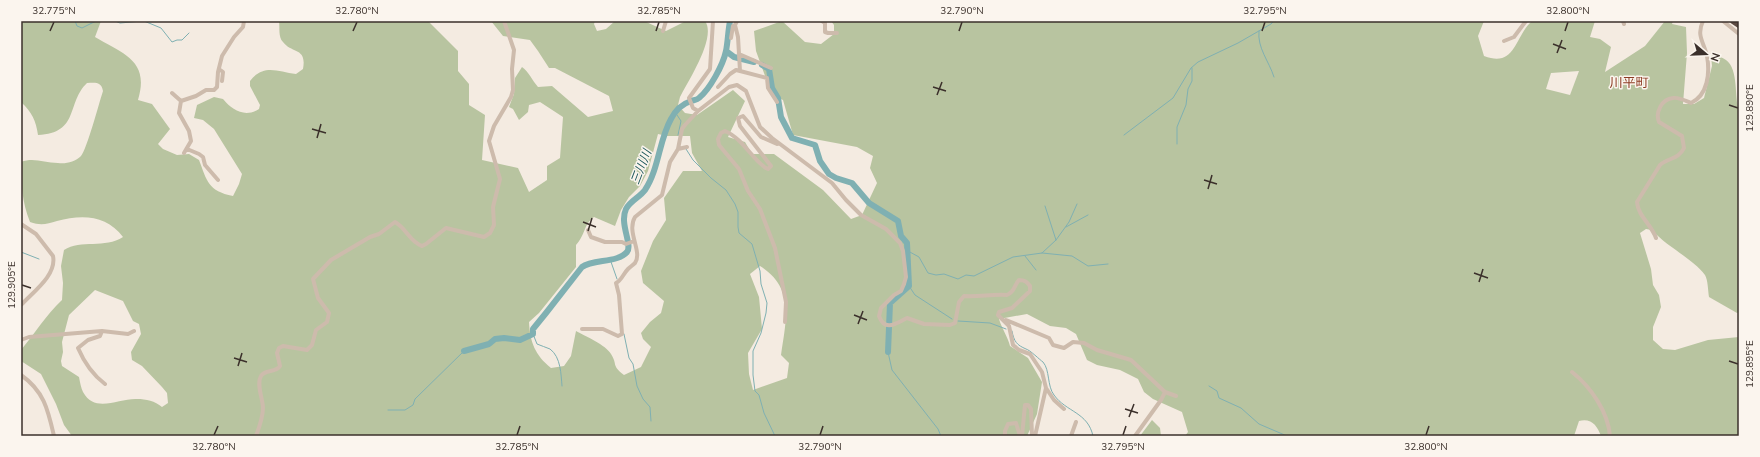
<svg xmlns="http://www.w3.org/2000/svg" width="1760" height="457" viewBox="0 0 1760 457" font-family="'Nunito Sans','Noto Sans JP',sans-serif">
<rect width="100%" height="100%" fill="#f4ebe1"/>
<path fill="#b8c4a0" fill-rule="evenodd" d="M21,21H101L95,37C123,54 150,60 138,100L152,104L170,129L158,144L163,149L177,155L189,154L199,160C207,181 208,191 233,196L239,184L242,174L214,129L203,120L194,118L197,105L214,97L223,99C232,110 245,118 259,109L260,105L250,86V81C264,63 278,72 296,74L303,69C307,47 292,54 283,42C278,37 280,28 279,21H428L458,51V71L469,84V105L485,115L482,160L518,168L529,192L547,180V166L560,158L563,117L540,102L529,105L528,112L519,120L513,109L509,107L514,94L515,78L522,67C529,72 532,80 538,87L552,86L588,117L613,111L609,96L555,68H549L538,51L530,40L503,36L491,21H595L594,24L597,31L606,29L615,21H644L666,31L686,21H705C717,37 688,81 680,97L678,105L685,113L697,115L733,90L745,101L728,137L745,142L752,154H774L823,190L851,219L862,215L877,183L870,168L873,156L857,147L793,135L783,100L772,95L756,51L754,31L782,21L805,42L821,44L834,34V25L831,21H1484L1478,36L1484,56C1516,68 1514,37 1532,21H1595L1590,37L1600,39L1611,47L1605,72L1645,46L1665,21H1673L1672,24L1686,27L1687,53L1683,104H1694L1704,98L1712,66L1711,54C1716,56 1722,57 1726,60C1739,69 1734,98 1739,111V312L1737,313L1709,297C1708,291 1708,280 1705,275C1692,258 1667,247 1652,230L1646,229L1640,233L1651,269L1653,285L1659,295L1661,307L1653,327V340L1663,349L1675,350L1708,340L1739,337V436H1601C1597,426 1592,418 1579,421L1574,436H1185L1188,432L1182,412L1153,399L1144,392L1138,379L1120,370L1097,365L1087,360L1076,334L1066,328L1050,326L1027,314L999,319C1002,329 1008,337 1010,346L1028,358L1042,382L1037,414L1027,436H72L64,425L56,404L41,374L21,361V350C35,333 46,315 62,300L63,283L61,266L64,250C81,239 105,249 123,237C107,215 82,214 57,221C47,224 41,226 30,222C22,202 21,184 21,162C34,157 44,163 58,163C66,164 75,162 81,156C87,149 99,103 103,91C101,81 95,83 87,83C66,103 80,133 38,135C36,121 32,112 21,102ZM1579,71L1570,95L1546,89L1551,73ZM658,134L667,136H690L692,153L702,171H683L664,198L666,220L653,241L641,271L643,283L664,301L661,313L650,322L641,333L643,339L651,347L641,367L624,375C611,365 618,365 611,354C606,345 585,336 576,331L571,356L564,366L551,368C535,355 530,342 529,322L539,313L576,267V245C586,234 583,225 594,217L615,226L621,210L629,197L640,186L648,171ZM760,266C795,288 786,320 781,355L789,363L787,378L753,390L749,374L748,353L762,329L759,297L750,274ZM95,290L123,301L133,321L139,324L141,334L131,352L132,360L142,366L162,387L167,393L168,403L162,407C155,401 146,399 137,399C119,398 95,414 83,392C81,388 80,382 79,377L62,366L61,361L63,352L62,342L69,315Z
M1152,420L1160,428L1161,436H1140Z"/>
<g fill="none" stroke-linecap="round" stroke-linejoin="round">
<path stroke="#7fb0b2" stroke-width="1" d="M75,21L77,26L82,28L96,21
M115,21L120,23L142,21
M144,21L161,28L172,42L177,40H182L189,33
M1259,31C1257,48 1269,61 1274,77
M675,112L681,121L678,135
M1124,135L1173,98L1191,68L1198,62L1238,43L1271,24L1274,21
M1177,144V127L1186,105L1188,89L1192,81V68
M686,149L693,160L711,178L726,190L735,204L738,212V227L739,233L752,244L760,271L761,284L767,303L766,313L761,333L753,351V375L755,391L759,395L764,413L775,436
M1045,206L1056,240
M1066,227L1088,215
M908,251L919,257L928,273L936,275L944,274L958,279L966,275L974,276L1013,257L1042,253L1056,240L1069,222L1077,204
M21,252L39,259
M1042,253L1072,256L1088,266L1108,264
M1025,256L1036,270
M610,259L617,279
M909,286L915,295L952,319
M958,321L990,323L1006,329
M1012,331C1014,342 1017,345 1026,349C1030,350 1040,360 1043,362C1050,370 1047,386 1054,395C1066,412 1088,412 1093,436
M533,334L537,344C541,346 546,347 550,349C561,357 561,375 562,386
M624,334L629,358L633,364L637,386L643,399L650,407L651,421
M888,352L892,370L938,429L941,436
M1209,386L1217,391L1219,398L1241,408L1259,424L1287,436
M388,410H405L413,405L415,399L464,351"/>
<path stroke="#7fb0b2" stroke-width="6" d="M726,51L734,57L754,62
M762,65L769,69L772,88L778,98L781,117L792,138L815,145L820,161L829,174L836,178L852,183L869,203L898,221L901,236L907,243L909,286L890,303L888,352
M464,351L489,344L495,339L504,338L520,340L533,334V329L546,313L582,267C593,259 618,263 627,252C633,245 619,224 626,209C630,201 640,197 645,190C659,169 659,140 671,119C675,111 682,104 691,101C694,100 697,100 699,98C710,89 723,65 726,51C728,41 728,31 730,21"/>
<path stroke="#cdbbac" stroke-width="4" d="M737,21L735,25L738,37L740,71
M822,21L825,23V32L828,33H837
M1623,21L1624,24
M1723,21L1739,34
M663,31L666,21
M731,38L733,26L735,25
M1504,41L1514,37L1526,21
M739,54L771,68
M219,69L223,72L222,81
M718,87L730,74L736,70L740,71L767,78L768,88L777,102
M172,93L181,101
M181,101L196,96L206,90H214L217,87L218,72L222,56L234,37L243,27L244,21
M181,101L179,113L189,131L191,141L184,153
M698,111L693,108L689,98L710,69L713,21
M777,144L761,137L743,116L738,118L740,126L771,166L768,169C755,164 744,139 725,131L721,133L718,139L719,145L739,169L748,191L760,209L775,248L786,302L785,322
M187,149L199,154L203,157L205,165L218,180
M678,149L687,147
M21,224L36,234L53,256C57,275 33,292 21,305
M588,230L591,237L605,242H622L626,244L634,241
M1656,238C1651,224 1638,216 1637,202L1660,165C1668,158 1679,159 1684,148L1682,136L1659,122C1655,112 1662,99 1673,98C1679,97 1686,101 1691,103C1708,95 1710,73 1707,56C1704,42 1696,36 1703,21
M1006,320L1049,338L1053,345L1064,348L1073,342L1084,343L1097,350L1131,360L1165,392L1161,400L1135,436
M582,329H603L618,336L622,334L619,295L616,283C622,280 623,274 628,269C630,267 633,265 635,263C643,252 626,232 635,217L662,195L670,162L678,149L682,129L685,125L698,111L729,87L737,85L746,91L760,127L772,138L832,183L846,200L861,215L886,229L900,243L903,251L906,277L904,284L901,291L894,295L881,308L879,316C885,333 898,322 907,318L924,324L950,325L955,323L959,302L964,296C979,297 992,294 1007,295C1015,292 1014,285 1019,280C1025,280 1027,282 1030,286V291L1012,308L999,312L998,315L1009,326L1013,345L1019,350L1030,354L1042,372L1046,388L1035,436
M102,331L100,336L88,340L78,348C84,362 93,375 105,384
M21,340L29,337L102,331L128,334L134,331
M1572,372C1591,387 1608,412 1610,436
M21,375C44,391 48,410 54,436
M1046,388L1054,400L1064,409
M1165,392L1176,396
M256,436C259,428 263,417 263,408C263,399 256,384 261,376C265,369 276,373 280,366L277,353L279,348L283,346L307,350L312,345L316,330L327,322L329,313L318,298L313,279L331,260L370,237L379,234L395,222C406,228 410,242 422,246L426,244L446,228L484,237L490,233L494,225L493,207L500,179L489,141L494,126L511,97L513,90L512,69L514,50L504,21
M1005,436V431L1008,424L1016,423L1020,436
M1022,436L1025,405H1028L1031,409L1032,436
M1071,436L1076,422"/>
<path stroke="#5c4a42" stroke-width="6" d="M1733,21L1739,25"/>
</g>
<path fill="none" stroke="#3b302b" stroke-width="1.5" d="M50,31L54,22M353,31L357,22M656,31L659,22M959,31L962,22M1262,31L1265,22M1565,31L1568,22M1553,44L1566,49M1557,53L1562,40M933,87L946,91M937,95L942,82M1729,105L1738,108M312,129L326,133M317,138L321,124M1204,180L1217,184M1208,189L1212,175M583,222L596,227M588,231L592,218M1474,273L1488,278M1479,282L1483,269M22,285L31,288M854,315L867,320M858,324L863,311M234,358L247,362M1729,361L1738,364M238,366L242,353M1125,409L1138,413M1129,417L1134,404M214,435L218,426M517,435L520,426M820,435L823,426M1123,435L1126,426M1426,435L1429,426"/>
<g text-anchor="middle" stroke-width="3" stroke-linejoin="round" paint-order="stroke">
<g font-size="12" font-style="italic" fill="#1f5a5e" stroke="#fbf5ee">
<text transform="translate(641 167) rotate(-69)" y="4">三川川</text>
</g>
<g font-size="13" fill="#8c3b22" stroke="#fbf5ee">
<text x="1629" y="87">川平町</text>
</g>
</g>
<rect width="1760" height="457" fill="none" stroke="#fbf5ee" stroke-width="44"/>
<g transform="translate(1706 54) rotate(109)" stroke="#fbf5ee" stroke-width="3" paint-order="stroke">
<path d="M0-3L7 15L0 10L-7 15Z" fill="#3b302b"/>
<text y="-6" font-size="11" font-weight="bold" text-anchor="middle" fill="#3b302b">N</text>
</g>
<rect x="22" y="22" width="1716" height="413" fill="none" stroke="#3b302b" stroke-width="1.5"/>
<g font-size="10" text-anchor="middle" fill="#3b302b">
<text x="54" y="14">32.775°N</text>
<text x="357" y="14">32.780°N</text>
<text x="659" y="14">32.785°N</text>
<text x="962" y="14">32.790°N</text>
<text x="1265" y="14">32.795°N</text>
<text x="1568" y="14">32.800°N</text>
<text transform="translate(1749 108) rotate(-90)" y="4">129.890°E</text>
<text transform="translate(11 285) rotate(-90)" y="4">129.905°E</text>
<text transform="translate(1749 364) rotate(-90)" y="4">129.895°E</text>
<text x="214" y="450">32.780°N</text>
<text x="517" y="450">32.785°N</text>
<text x="820" y="450">32.790°N</text>
<text x="1123" y="450">32.795°N</text>
<text x="1426" y="450">32.800°N</text>
</g>
</svg>
